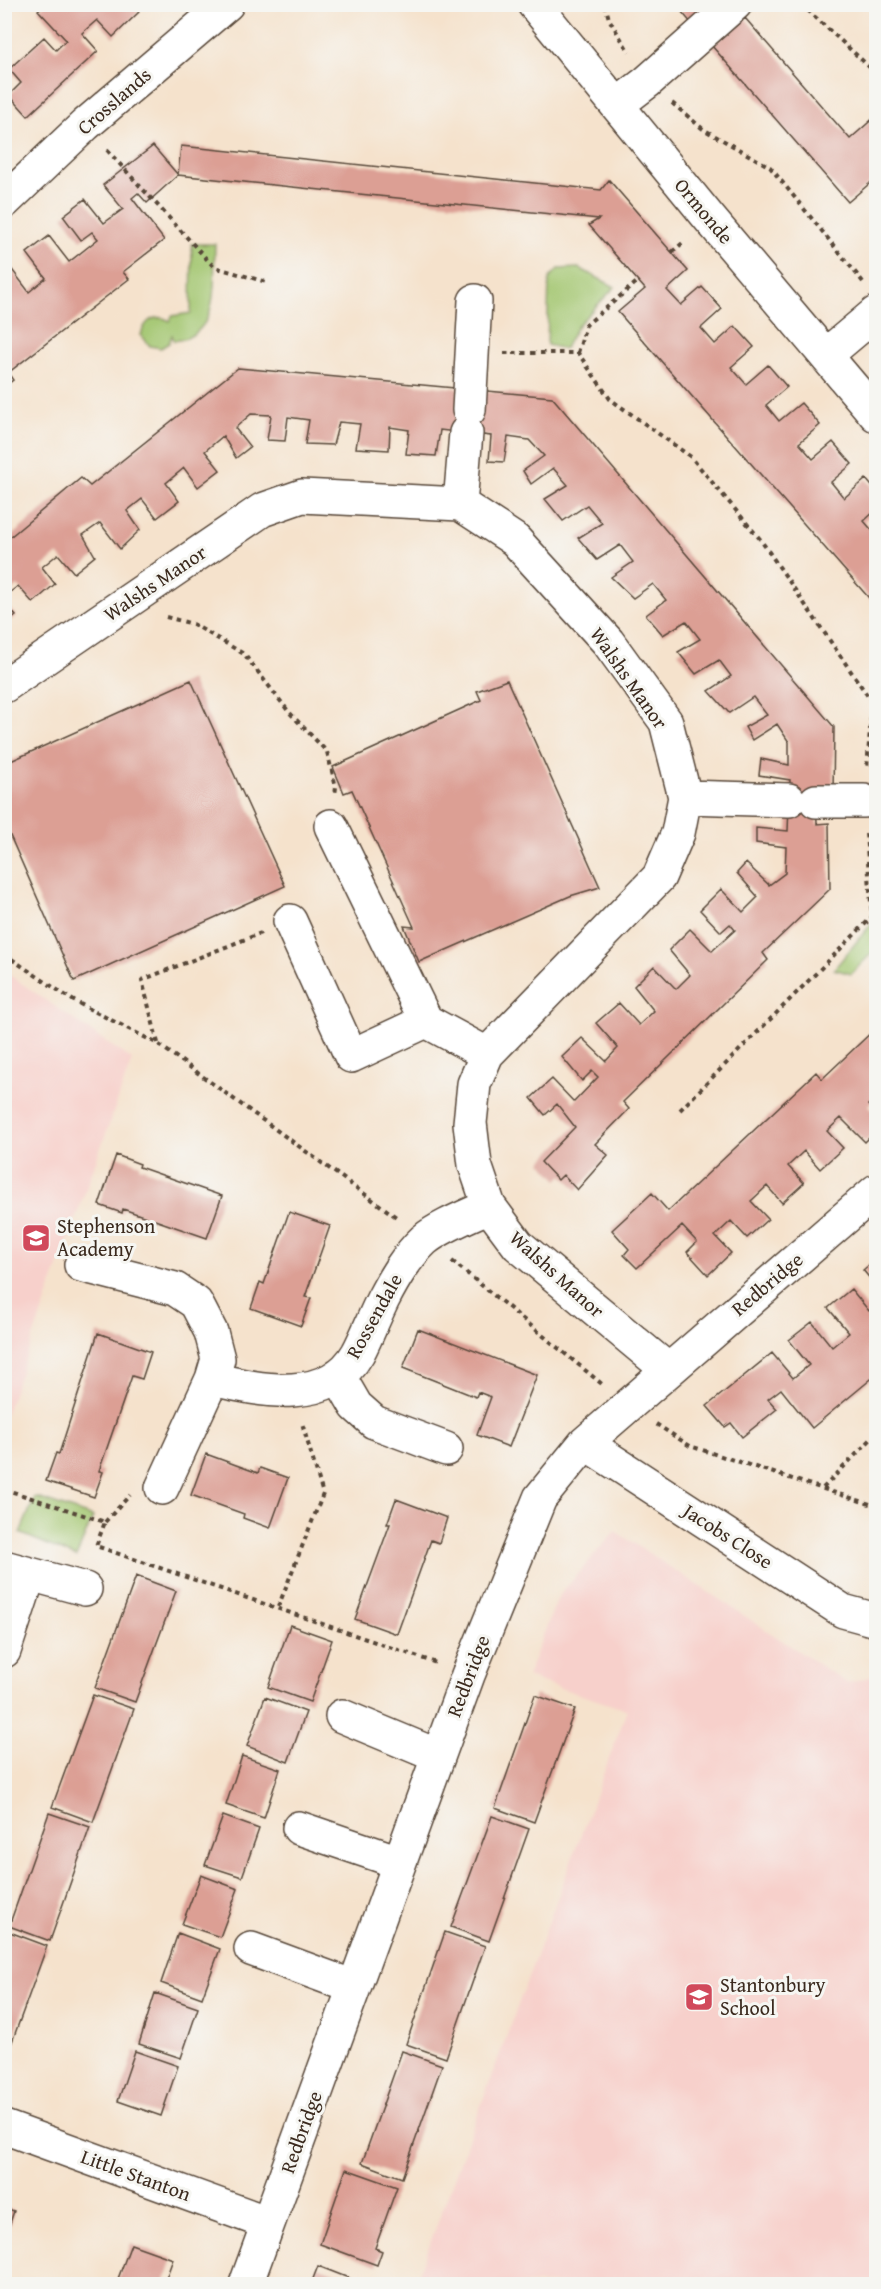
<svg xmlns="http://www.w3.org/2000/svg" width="881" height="2289" viewBox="0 0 881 2289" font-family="'Gentium Book Plus',serif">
<rect width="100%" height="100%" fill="#f6f6f2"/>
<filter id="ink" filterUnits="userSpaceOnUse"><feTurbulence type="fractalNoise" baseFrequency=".0167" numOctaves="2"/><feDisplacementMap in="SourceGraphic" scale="12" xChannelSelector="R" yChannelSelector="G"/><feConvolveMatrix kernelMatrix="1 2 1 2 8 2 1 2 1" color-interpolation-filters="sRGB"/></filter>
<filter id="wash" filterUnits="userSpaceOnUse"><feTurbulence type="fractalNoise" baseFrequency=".008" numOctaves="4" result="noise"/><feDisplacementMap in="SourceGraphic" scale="24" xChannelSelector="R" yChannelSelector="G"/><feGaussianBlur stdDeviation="1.35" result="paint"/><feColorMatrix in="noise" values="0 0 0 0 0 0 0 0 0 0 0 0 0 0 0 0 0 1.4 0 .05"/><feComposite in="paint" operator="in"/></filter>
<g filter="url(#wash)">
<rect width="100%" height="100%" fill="#f5e2cc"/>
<path fill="#f7d0cb" d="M5,972L132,1060L5,1416Z
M615,1531L847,1683L876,1675V2284H415L627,1710L527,1677L558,1597Z"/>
<path fill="#a3c670" stroke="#6f7847" stroke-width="1.5" d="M192,244H215C213,281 222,335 174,341L172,335L169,343L161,348L150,346L141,335C145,320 155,313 170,321L172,316L191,313Z
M579,268L615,287L578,325L564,349L547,345L549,279L558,269Z
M876,918V949L851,974L834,969Z
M35,1497L93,1517L76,1557L20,1533Z"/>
<g id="blocks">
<path fill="#dc9f94" d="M45,4H131L139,12L113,37L97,20L82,33L98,51L28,116L9,95L21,83L9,69L44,37L56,50L66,40L38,10Z
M675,4H714L692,24Z
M745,18L850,139L876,116V178L848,202L712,46Z
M153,146L178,175L147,203L138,193L132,198L164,240L123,272L129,279L8,373L13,380L4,387V311L8,308L4,304V272L10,267L29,292L46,278L27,253L49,236L69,262L98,239L92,232L81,240L63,216L85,199L104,223L123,209L103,185Z
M181,146L601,190L609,180L688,271L667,290L681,305L702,287L722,309L701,328L715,344L735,326L754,347L731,367L746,384L768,365L787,387L766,405L779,421L801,403L820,425L799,443L813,459L833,442L852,464L831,482L844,498L866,479L876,491V510L864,521L876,535V606L618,312L645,289L589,225L599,219L178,175Z
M238,368L552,397L834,727L833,794L816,792L817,824L829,823L830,889L763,953L768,960L623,1102L629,1109L595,1144L608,1155L577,1190L563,1175L558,1180L541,1162L575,1127L557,1104L545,1115L531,1098L552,1079L574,1102L598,1077L592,1071L582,1081L562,1057L582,1038L606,1061L618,1048L596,1023L619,1003L639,1025L654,1011L634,986L654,966L676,989L690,975L669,950L690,929L712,951L735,930L730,924L721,932L700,910L721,889L743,912L758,897L737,873L746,863L769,885L785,873L786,847L756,843V828L788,831L790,780L759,775L761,759L789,765V742L777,724L752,740L745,727L767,715L753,697L729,713L709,691L731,676L719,660L696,674L678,652L700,639L686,621L663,635L646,615L666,600L653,584L633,598L611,577L633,562L620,545L597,560L578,538L602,523L587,505L563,521L545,499L568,485L553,468L531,484L523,471L544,456L529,440L508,437L504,462L489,461L491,436L440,430L436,456L406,454L409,430L390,427L389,450L356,448L360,424L339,422L333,445L305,444L309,420L288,417L285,441L267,440L271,415L251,414L235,428L250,447L236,458L223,436L205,451L220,470L198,487L184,468L166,483L179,501L157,518L142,499L127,511L140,530L120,549L100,523L83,535L95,556L74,573L58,554L42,567L55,584L33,603L18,586L4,597V542L81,478L90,486Z
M4,602L16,616L4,625Z
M191,680L285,886L74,981L4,822V764Z
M507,680L600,887L570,896L419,962L404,926L414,927L352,790L344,793L333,767L481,700L477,691Z
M876,1028V1098L868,1105L876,1114V1131L865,1142L841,1118L827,1131L843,1148L820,1169L804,1151L788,1166L804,1183L782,1203L767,1186L751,1201L768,1219L747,1238L731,1221L715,1236L731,1253L708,1275L687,1252L697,1242L682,1226L637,1268L624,1255L629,1249L612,1230L652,1193L668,1211L816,1072L822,1079Z
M116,1155L140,1164L139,1167L222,1196L207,1238L123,1209L122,1213L99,1205Z
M289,1212L330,1226L305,1297L311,1298L301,1326L251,1308L260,1282L264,1284Z
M876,1259V1286L863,1270Z
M851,1289L869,1311L876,1305V1375L812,1428L781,1389L768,1399L777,1409L742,1437L731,1423L725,1427L707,1406L772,1353L793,1378L809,1365L789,1340L812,1322L832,1347L849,1333L828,1308Z
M418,1329L537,1375L509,1447L477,1435L491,1397L478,1392L476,1397L403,1368Z
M98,1333L151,1352L142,1379L132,1376L99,1471L103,1472L94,1497L46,1481L56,1453L59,1454Z
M206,1454L258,1473L260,1468L288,1478L270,1528L243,1518L244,1514L191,1495Z
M396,1499L447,1518L439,1543L431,1540L397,1634L355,1619L390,1524H387Z
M136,1576L176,1591L135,1702L95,1688Z
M290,1625L332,1640L310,1702L268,1687Z
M93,1695L134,1709L93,1822L52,1807Z
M535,1695L575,1709L534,1822L495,1808Z
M265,1697L306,1712L288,1762L247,1746Z
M242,1756L280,1769L264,1818L226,1805Z
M49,1813L90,1827L50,1941L9,1926Z
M223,1816L259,1829L242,1877L205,1865Z
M492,1816L529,1829L489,1941L451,1927Z
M201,1875L238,1889L220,1937L182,1924Z
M7,1931L47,1946L5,2061L4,1939Z
M445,1932L485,1946L446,2058L406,2044Z
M178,1933L220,1949L202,1998L161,1983Z
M155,1993L198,2008L181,2058L139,2044Z
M135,2051L178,2066L161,2116L118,2101Z
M402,2051L442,2065L402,2178L362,2163Z
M346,2169L397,2187L375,2248L382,2251L377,2265L320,2244Z
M4,2208L14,2211L5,2238H4Z
M131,2244L173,2259L164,2284H116Z
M318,2266L364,2284H311Z"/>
</g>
</g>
<g filter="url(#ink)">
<use href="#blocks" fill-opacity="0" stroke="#574638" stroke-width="1.5"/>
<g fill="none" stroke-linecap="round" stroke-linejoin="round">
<g stroke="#574638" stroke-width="36">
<path id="minor" d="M534,4L710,219L876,415
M617,105L647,82L735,4
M4,202L85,125L227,4
M826,355L876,313
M469,410L475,301
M460,504L466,433
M4,686L262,510L302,496L460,504L515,540L608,642L666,722L685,797L678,833L659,877L487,1054L474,1084L470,1123L475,1165L489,1206L518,1245L667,1369
M685,797L789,800
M816,801H864
M331,826L426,1021L487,1054
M290,921L351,1056L426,1021
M81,1265L175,1289L196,1303L211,1332L218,1359L212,1379L162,1488
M338,1375L356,1406L374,1422L446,1449
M212,1379C260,1390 328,1406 358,1353C367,1336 374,1317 383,1299C394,1278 406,1257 424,1240C439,1227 470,1215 489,1206
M585,1443L843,1611L876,1620
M4,1567L85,1589
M4,1651L29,1575
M342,1716L438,1756
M299,1828L399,1862
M251,1949L354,1987
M4,2127L268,2223
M246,2284L468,1675L540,1498L585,1443L876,1191"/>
</g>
<path stroke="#574638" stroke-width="4" stroke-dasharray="4.5 4.5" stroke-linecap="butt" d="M605,4L609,19L629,52
M801,4L876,73
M672,103L703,129L770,167L863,282
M107,150L214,267L266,282
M672,252L685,241
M504,353H578L610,399L691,457L760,539L872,702L867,769
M578,353L586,325L638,281
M166,617L193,624L244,654L289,712L327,752L336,787L335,795
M4,954L74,1001L158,1044L399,1219
M158,1043L142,980L261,933
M680,1110L872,917L866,833
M452,1261L602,1384
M656,1424L690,1446L876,1506
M823,1488L876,1434
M4,1489L105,1522L96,1546L436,1663
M105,1522L130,1495
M278,1607L323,1494L302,1423"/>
<use href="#minor" stroke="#fff" stroke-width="33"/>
</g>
</g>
<defs>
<g id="school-square" transform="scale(1.5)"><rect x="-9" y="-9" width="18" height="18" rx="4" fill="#d1495b" stroke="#f6f6f2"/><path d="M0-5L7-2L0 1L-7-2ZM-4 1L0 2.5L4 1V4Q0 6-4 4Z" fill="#fff"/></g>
</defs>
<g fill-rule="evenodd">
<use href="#school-square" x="36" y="1238"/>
<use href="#school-square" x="699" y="1997"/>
</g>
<g text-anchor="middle" stroke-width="6" stroke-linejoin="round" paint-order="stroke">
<g font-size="20" fill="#3b2a1e" stroke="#f6f6f2">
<text transform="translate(114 101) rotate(-41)" y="7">Crosslands</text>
<text transform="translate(704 211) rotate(50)" y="7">Ormonde</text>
<text transform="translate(155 583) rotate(-34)" y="7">Walshs Manor</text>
<text transform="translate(629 678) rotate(55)" y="7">Walshs Manor</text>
<text transform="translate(557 1274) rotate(42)" y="7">Walshs Manor</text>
<text transform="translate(767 1284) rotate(-40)" y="7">Redbridge</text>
<text transform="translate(374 1316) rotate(-61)" y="7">Rossendale</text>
<text transform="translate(728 1536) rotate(33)" y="7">Jacobs Close</text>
<text transform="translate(468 1676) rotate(-69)" y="7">Redbridge</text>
<text transform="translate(301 2132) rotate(-70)" y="7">Redbridge</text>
<text transform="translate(136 2175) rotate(20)" y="7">Little Stanton</text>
</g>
<g font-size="20" fill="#3b2a1e" stroke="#f6f6f2" text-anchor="start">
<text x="57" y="1233">Stephenson<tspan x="57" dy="23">Academy</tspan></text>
<text x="720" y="1992">Stantonbury<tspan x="720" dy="23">School</tspan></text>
</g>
</g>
<rect width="881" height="2289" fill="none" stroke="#f6f6f2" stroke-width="24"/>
</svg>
